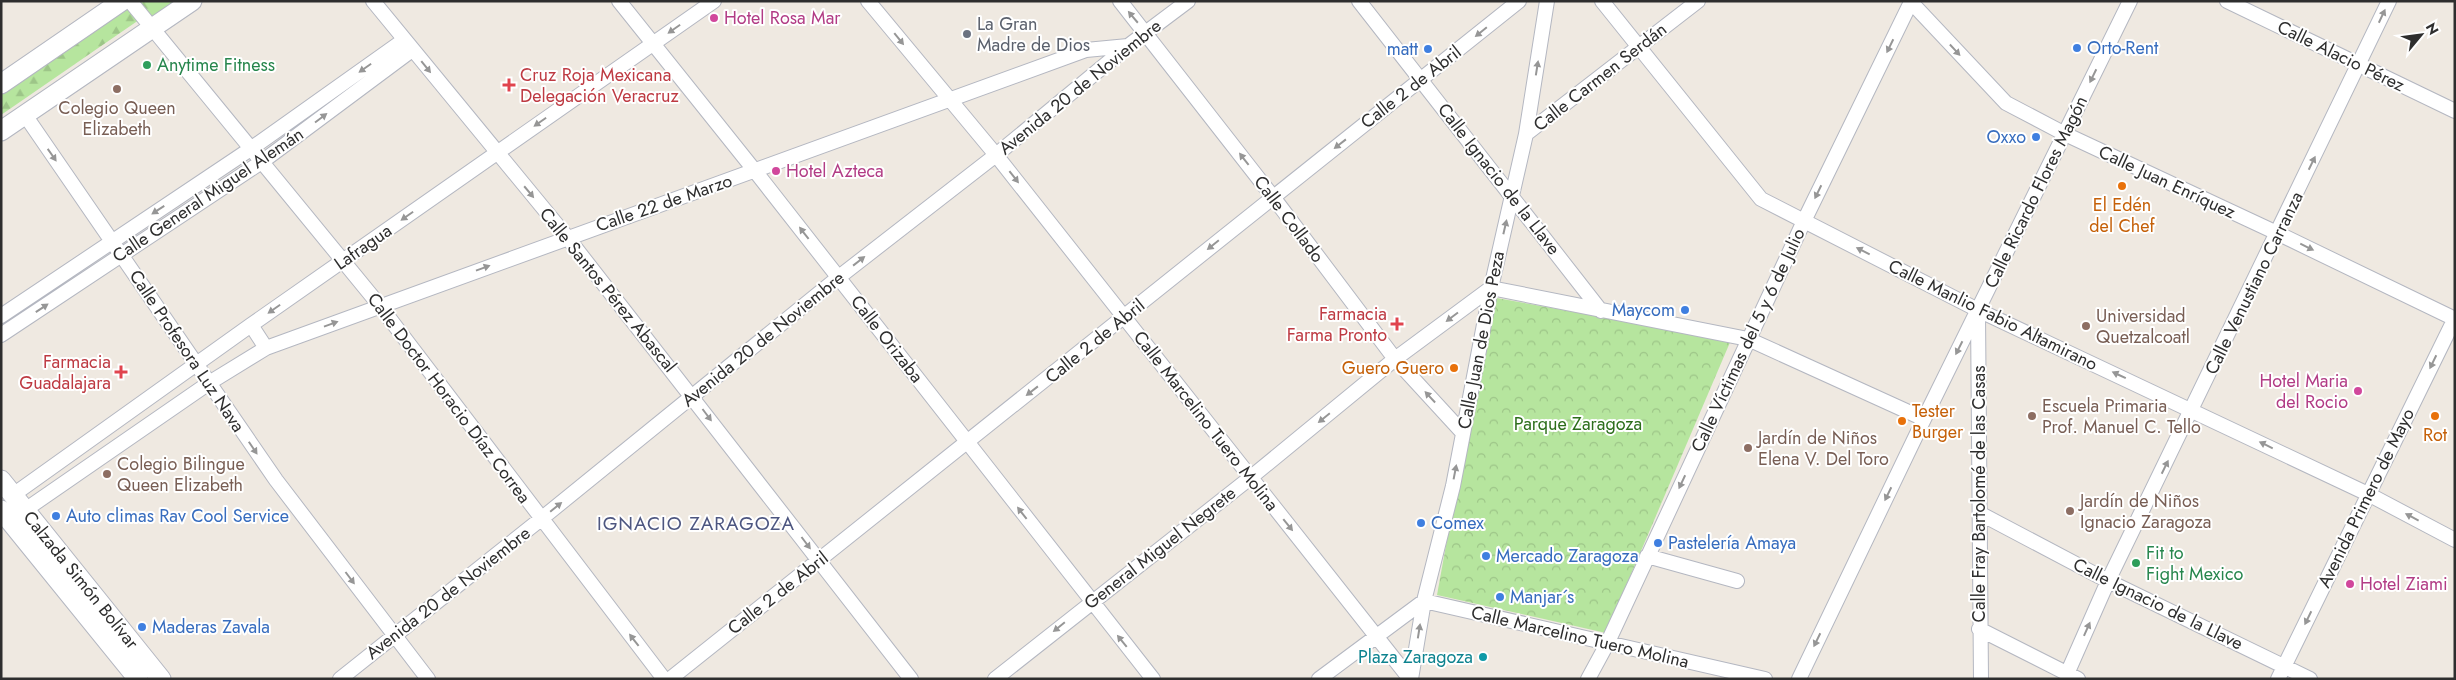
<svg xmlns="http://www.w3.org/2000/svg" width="2456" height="680" viewBox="0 0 2456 680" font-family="Jost,sans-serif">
<defs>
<pattern id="forest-firs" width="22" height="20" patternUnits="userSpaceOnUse" patternTransform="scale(1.25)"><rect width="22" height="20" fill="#b6e59e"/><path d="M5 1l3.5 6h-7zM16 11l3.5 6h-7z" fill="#9dc588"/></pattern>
<pattern id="park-crowns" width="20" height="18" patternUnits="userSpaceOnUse" patternTransform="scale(1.25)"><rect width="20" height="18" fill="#b6e59e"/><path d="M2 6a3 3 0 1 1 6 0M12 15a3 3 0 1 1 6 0" fill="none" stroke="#9dc588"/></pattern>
</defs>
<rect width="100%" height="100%" fill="#efe9e1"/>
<path fill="url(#forest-firs)" d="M133,1H176L155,15L136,22L1,115V92Z"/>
<path fill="url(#park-crowns)" d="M1491,297L1731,340L1606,633L1437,595Z"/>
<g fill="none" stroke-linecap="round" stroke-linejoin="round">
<g stroke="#b4b7c1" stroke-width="16">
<path id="minor" d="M130,1L380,306L664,679
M373,1L567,237L911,679
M619,1L755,171L1153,679
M868,1L996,155L1410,679
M1120,1L1273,197L1395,359L1463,433
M1359,1L1601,311
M1602,1L1761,199L1978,310L2368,494L2455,540
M1910,1L2006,103L2065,134L2277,233L2455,319
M2227,1L2455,111
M25,115L276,480L428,679
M1526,134L1698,1
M1978,313L1981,679
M1,316L252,148L404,40
M251,325L266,348
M1,335L263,161L412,50
M13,495L251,325L714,1
M25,510L209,383L266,348L1086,50L1128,46
M1981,514L2108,581L2310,679
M1647,556L1737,581
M1979,629L2078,679
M2067,674L2108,581L2389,1
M340,679L541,519L839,277L996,155L1128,46L1188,1
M670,679L1519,1
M995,679L1250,478L1395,359L1491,288L1748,339L1924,419
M1319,679L1424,601L1765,679
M1411,679L1424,601L1453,486L1491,288L1526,134L1547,1
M1588,679L1607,644L1804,221L1911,2
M1799,679L1924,419L2130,1
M2278,679L2455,318"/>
</g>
<g stroke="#b4b7c1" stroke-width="21">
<path id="secondary" d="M1,84L122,1
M1,131L192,1
M1,480L161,679
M1,510L138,679"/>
</g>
<use href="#minor" stroke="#fff" stroke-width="14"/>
<use href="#secondary" stroke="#fff" stroke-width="19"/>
</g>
<defs><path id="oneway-solid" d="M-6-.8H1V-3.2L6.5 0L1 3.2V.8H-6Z" transform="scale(1.25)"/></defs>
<g fill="#969696">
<use href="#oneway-solid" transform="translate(2382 16) rotate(-65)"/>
<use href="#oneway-solid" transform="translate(1133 17) rotate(-130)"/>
<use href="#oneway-solid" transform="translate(674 29) rotate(145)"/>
<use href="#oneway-solid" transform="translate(1481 32) rotate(141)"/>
<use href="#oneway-solid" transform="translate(899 39) rotate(51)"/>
<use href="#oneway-solid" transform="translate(1890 46) rotate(116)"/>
<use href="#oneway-solid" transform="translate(1955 50) rotate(47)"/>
<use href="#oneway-solid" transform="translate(426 67) rotate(51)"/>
<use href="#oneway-solid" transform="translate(365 68) rotate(145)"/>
<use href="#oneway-solid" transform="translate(1537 68) rotate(-81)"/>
<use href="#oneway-solid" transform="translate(2093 76) rotate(116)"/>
<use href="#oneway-solid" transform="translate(321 118) rotate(-37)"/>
<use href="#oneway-solid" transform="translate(540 122) rotate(145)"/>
<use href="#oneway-solid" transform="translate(1340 144) rotate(142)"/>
<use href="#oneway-solid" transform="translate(52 155) rotate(55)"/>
<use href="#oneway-solid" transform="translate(1244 159) rotate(-128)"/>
<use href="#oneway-solid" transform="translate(2312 163) rotate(-64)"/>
<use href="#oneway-solid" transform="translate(1014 177) rotate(52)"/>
<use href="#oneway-solid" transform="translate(529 192) rotate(50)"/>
<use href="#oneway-solid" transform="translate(1818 192) rotate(116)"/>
<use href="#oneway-solid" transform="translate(158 210) rotate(147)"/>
<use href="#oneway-solid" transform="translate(407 216) rotate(145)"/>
<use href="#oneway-solid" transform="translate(1505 227) rotate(-77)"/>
<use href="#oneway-solid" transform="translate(804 233) rotate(-128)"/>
<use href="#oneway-solid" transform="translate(1213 245) rotate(141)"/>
<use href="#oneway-solid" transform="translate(2307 247) rotate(26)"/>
<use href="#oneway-solid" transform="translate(1863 251) rotate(-153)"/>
<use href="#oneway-solid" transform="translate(859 261) rotate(-38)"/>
<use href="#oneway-solid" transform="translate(483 268) rotate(-20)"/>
<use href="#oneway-solid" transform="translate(42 308) rotate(-34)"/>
<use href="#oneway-solid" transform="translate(274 309) rotate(145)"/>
<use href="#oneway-solid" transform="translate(1452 317) rotate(143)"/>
<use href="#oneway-solid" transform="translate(331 324) rotate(-20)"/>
<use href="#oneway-solid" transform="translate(1959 348) rotate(117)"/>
<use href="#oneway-solid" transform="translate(2433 362) rotate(116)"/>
<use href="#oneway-solid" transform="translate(2119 375) rotate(-155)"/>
<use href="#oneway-solid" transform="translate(1032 391) rotate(142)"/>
<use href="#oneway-solid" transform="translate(1430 397) rotate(-133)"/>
<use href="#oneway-solid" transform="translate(707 415) rotate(53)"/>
<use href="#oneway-solid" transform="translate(1324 418) rotate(141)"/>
<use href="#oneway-solid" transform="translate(2266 445) rotate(-154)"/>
<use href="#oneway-solid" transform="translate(253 448) rotate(56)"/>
<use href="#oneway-solid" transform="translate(2165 467) rotate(-64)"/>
<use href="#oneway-solid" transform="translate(1455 472) rotate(-79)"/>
<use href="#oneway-solid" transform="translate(1682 482) rotate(115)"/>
<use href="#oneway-solid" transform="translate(1888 494) rotate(116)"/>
<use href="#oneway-solid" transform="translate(556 507) rotate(-39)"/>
<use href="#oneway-solid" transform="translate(1022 513) rotate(-128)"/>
<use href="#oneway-solid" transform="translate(2412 517) rotate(-152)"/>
<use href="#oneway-solid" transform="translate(1288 525) rotate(51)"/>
<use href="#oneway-solid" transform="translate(806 543) rotate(53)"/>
<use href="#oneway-solid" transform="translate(350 578) rotate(53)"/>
<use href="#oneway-solid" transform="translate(2308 618) rotate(116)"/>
<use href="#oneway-solid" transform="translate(1059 627) rotate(141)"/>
<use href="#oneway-solid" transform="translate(2087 629) rotate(-66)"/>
<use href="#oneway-solid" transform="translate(1419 631) rotate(-81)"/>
<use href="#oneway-solid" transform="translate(634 640) rotate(-128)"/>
<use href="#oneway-solid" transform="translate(1817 640) rotate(116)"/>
<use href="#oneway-solid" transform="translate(1122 641) rotate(-129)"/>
</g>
<g fill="#d1479c" stroke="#fff" stroke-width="2">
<circle cx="714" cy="18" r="5"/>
<circle cx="776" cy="171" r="5"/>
<circle cx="2358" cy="391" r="5"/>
<circle cx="2350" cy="584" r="5"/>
</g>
<circle fill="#6b7280" stroke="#fff" stroke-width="2" cx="967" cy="34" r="5"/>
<g fill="#3f7fe0" stroke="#fff" stroke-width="2">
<circle cx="2077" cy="48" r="5"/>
<circle cx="1428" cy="49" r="5"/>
<circle cx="2036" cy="137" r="5"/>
<circle cx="1685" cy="310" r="5"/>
<circle cx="56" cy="516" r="5"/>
<circle cx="1421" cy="523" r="5"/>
<circle cx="1658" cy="543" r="5"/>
<circle cx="1486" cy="556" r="5"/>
<circle cx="1500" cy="597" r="5"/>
<circle cx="142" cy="627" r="5"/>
</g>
<g fill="#2e9e5b" stroke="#fff" stroke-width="2">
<circle cx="147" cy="65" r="5"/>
<circle cx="2136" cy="563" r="5"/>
</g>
<g fill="#e0444e" stroke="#fff" stroke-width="2">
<path d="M506.5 77.5h5v5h5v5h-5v5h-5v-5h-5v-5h5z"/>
<path d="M1394.5 316.5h5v5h5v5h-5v5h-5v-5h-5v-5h5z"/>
<path d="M118.5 364.5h5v5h5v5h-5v5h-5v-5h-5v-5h5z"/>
</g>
<g fill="#8d6e63" stroke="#fff" stroke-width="2">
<circle cx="117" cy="89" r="5"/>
<circle cx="2086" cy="326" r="5"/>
<circle cx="2032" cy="416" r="5"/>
<circle cx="1748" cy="448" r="5"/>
<circle cx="107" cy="474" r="5"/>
<circle cx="2070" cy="511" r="5"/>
</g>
<g fill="#e8710a" stroke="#fff" stroke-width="2">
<circle cx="2122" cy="186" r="5"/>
<circle cx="1454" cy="368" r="5"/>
<circle cx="2435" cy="416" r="5"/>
<circle cx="1902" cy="421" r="5"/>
</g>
<circle fill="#0f9aa8" stroke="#fff" stroke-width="2" cx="1483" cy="657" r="5"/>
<g text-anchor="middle" stroke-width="4" stroke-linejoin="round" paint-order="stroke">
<g font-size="18" fill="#b23c85" stroke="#fff" text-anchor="start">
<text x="724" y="24">Hotel Rosa Mar</text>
<text x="786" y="177">Hotel Azteca</text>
<text x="2348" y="387" text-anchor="end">Hotel Maria<tspan x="2348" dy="21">del Rocio</tspan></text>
<text x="2360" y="590">Hotel Ziami</text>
</g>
<g font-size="18" fill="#5b616d" stroke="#fff" text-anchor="start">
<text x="977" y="30">La Gran<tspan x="977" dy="21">Madre de Dios</tspan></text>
</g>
<g font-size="18" fill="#366cbe" stroke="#fff" text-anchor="start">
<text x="2087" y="54">Orto-Rent</text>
<text x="1418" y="55" text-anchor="end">matt</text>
<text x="2026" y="143" text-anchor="end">Oxxo</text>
<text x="1675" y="316" text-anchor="end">Maycom</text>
<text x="66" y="522">Auto climas Rav Cool Service</text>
<text x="1431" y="529">Comex</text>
<text x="1668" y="549">Pastelería Amaya</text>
<text x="1496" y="562">Mercado Zaragoza</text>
<text x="1510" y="603">Manjar´s</text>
<text x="152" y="633">Maderas Zavala</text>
</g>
<g font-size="18" fill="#2e2e2e" stroke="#fff">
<text transform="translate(2341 56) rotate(26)" y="6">Calle Alacio Pérez</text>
<text transform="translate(1600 77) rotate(-38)" y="6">Calle Carmen Serdán</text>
<text transform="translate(1080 87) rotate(-39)" y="6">Avenida 20 de Noviembre</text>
<text transform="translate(1411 87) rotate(-38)" y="6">Calle 2 de Abril</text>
<text transform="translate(1499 179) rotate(52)" y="6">Calle Ignacio de la Llave</text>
<text transform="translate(2167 182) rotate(25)" y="6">Calle Juan Enríquez</text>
<text transform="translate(2036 192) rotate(-64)" y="6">Calle Ricardo Flores Magón</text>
<text transform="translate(208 195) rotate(-34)" y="6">Calle General Miguel Alemán</text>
<text transform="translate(664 203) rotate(-19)" y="6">Calle 22 de Marzo</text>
<text transform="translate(1289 219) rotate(53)" y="6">Calle Collado</text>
<text transform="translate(363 247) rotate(-35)" y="6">Lafragua</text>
<text transform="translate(2254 283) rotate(-64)" y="6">Calle Venustiano Carranza</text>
<text transform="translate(608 290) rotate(51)" y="6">Calle Santos Pérez Abascal</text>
<text transform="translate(1993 315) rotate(26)" y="6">Calle Manlio Fabio Altamirano</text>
<text transform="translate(763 339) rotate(-39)" y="6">Avenida 20 de Noviembre</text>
<text transform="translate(887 339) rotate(52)" y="6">Calle Orizaba</text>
<text transform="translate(1481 340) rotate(-79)" y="6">Calle Juan de Dios Peza</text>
<text transform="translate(1748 340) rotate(-65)" y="6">Calle Víctimas del 5 y 6 de Julio</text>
<text transform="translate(1095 341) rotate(-39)" y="6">Calle 2 de Abril</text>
<text transform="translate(187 351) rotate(56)" y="6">Calle Profesora Luz Nava</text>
<text transform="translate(449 398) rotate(53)" y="6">Calle Doctor Horacio Díaz Correa</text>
<text transform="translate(1206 421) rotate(52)" y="6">Calle Marcelino Tuero Molina</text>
<text transform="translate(1979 494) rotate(-90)" y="6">Calle Fray Bartolomé de las Casas</text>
<text transform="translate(2366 498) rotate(-64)" y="6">Avenida Primero de Mayo</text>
<text transform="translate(1160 548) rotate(-38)" y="6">General Miguel Negrete</text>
<text transform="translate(81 580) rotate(51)" y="6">Calzada Simón Bolívar</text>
<text transform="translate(448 593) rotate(-38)" y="6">Avenida 20 de Noviembre</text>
<text transform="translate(778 593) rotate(-38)" y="6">Calle 2 de Abril</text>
<text transform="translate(2158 604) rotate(26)" y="6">Calle Ignacio de la Llave</text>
<text transform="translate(1580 637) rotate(13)" y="6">Calle Marcelino Tuero Molina</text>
</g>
<g font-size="18" fill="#27864d" stroke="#fff" text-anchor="start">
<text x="157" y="71">Anytime Fitness</text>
<text x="2146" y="559">Fit to<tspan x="2146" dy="21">Fight Mexico</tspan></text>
</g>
<g font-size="18" fill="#be3a42" stroke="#fff" text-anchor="end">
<text x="520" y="81" text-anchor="start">Cruz Roja Mexicana<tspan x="520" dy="21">Delegación Veracruz</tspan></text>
<text x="1387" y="320">Farmacia<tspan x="1387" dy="21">Farma Pronto</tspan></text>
<text x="111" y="368">Farmacia<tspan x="111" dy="21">Guadalajara</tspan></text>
</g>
<g font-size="18" fill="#785e54" stroke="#fff" text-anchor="start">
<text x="117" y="114" text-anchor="middle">Colegio Queen<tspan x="117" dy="21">Elizabeth</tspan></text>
<text x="2096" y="322">Universidad<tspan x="2096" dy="21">Quetzalcoatl</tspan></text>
<text x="2042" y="412">Escuela Primaria<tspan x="2042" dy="21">Prof. Manuel C. Tello</tspan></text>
<text x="1758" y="444">Jardín de Niños<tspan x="1758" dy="21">Elena V. Del Toro</tspan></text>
<text x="117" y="470">Colegio Bilingue<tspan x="117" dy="21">Queen Elizabeth</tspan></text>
<text x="2080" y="507">Jardín de Niños<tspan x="2080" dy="21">Ignacio Zaragoza</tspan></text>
</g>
<g font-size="18" fill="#c56008" stroke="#fff">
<text x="2122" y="211">El Edén<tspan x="2122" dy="21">del Chef</tspan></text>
<text x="1444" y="374" text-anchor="end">Guero Guero</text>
<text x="1912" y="417" text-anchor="start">Tester<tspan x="1912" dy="21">Burger</tspan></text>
<text x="2435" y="441">Rot</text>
</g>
<g font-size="18" fill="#2c6e1b" stroke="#fff">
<text x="1578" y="430">Parque Zaragoza</text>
</g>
<g font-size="18" fill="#0d838f" stroke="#fff" text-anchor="end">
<text x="1473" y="663">Plaza Zaragoza</text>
</g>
<g font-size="19" letter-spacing="1" fill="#4d5680" stroke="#fff">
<text x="696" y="530">IGNACIO ZARAGOZA</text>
</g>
</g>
<rect width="2456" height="680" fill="none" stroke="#2e2e2e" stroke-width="5"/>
<g transform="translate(2421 35) rotate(61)" stroke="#ffffff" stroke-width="4" paint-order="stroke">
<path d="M0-4L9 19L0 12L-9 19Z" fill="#2e2e2e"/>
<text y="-8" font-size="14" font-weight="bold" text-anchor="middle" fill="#2e2e2e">N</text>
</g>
</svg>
